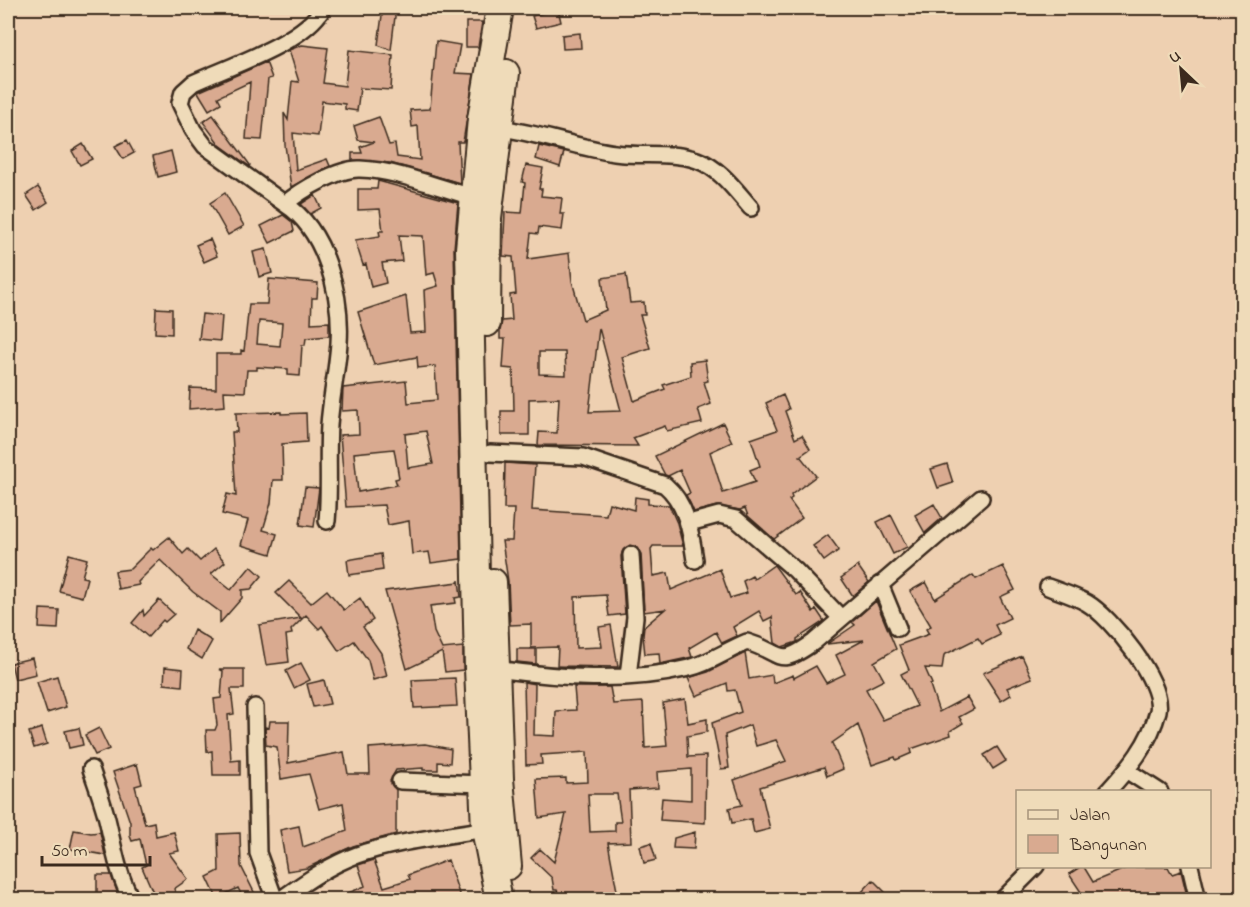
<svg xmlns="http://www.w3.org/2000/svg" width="1250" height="907" viewBox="0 0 1250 907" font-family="'Indie Flower',sans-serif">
<rect width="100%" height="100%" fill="#eed0b1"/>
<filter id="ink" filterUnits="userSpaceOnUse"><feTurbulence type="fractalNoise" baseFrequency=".0167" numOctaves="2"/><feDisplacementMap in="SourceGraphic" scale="12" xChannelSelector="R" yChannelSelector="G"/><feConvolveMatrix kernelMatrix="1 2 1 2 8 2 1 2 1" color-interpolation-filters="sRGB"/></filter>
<g filter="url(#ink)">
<path fill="#d9aa90" stroke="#3b2a1e" stroke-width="1.5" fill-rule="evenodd" d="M383,8H396L391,50L378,45Z
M558,9L561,22L536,28L532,16Z
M466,22H482L478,47H466Z
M580,33L581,48L563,49L562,35Z
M436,41L460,45L455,73L474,74L463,142H458L460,183L390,163L352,160V153H362L360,147L374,142L358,140L354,126L379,117L389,145L395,144L397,157L420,160L418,126L412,127L410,110L430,109Z
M302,45L328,48L323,83L345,86L349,50L393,55L391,90L360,88L357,111L345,109V104L322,101L318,136L293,133L296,170L327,159L330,166L291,187L285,145L284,113L288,120L292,81L299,82L289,50Z
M266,62L272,78L268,79L262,140L246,139L250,82L218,97L221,103L209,110L198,92Z
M213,115L250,165L249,166L220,145L203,122Z
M127,140L134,153L123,159L115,146Z
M83,144L92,159L80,165L72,151Z
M539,146L564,152L560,167L536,159Z
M171,151L176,172L158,177L153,156Z
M526,165L543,168L539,189H542L541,196L562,198L560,214H564L562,230L539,227L538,234L531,233L528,259L569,253L572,281L583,320L606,310L602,278L626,274L630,303L644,302L645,315H640L650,348L622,357L634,401L665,389L663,385L691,376L690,362L705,360L708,381L704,382L711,404L698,409L702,423L667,431L665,426L633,438L638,446L538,445L539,432L557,433L559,398L529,399V435H501V411H514L513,369L503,368L505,339H500V331L502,321L512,320L510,295L516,294L513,257L503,256L505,212L522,213L525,183L522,182ZM599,328L621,411L589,412ZM539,352H565L566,375L539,374Z
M378,181L458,203L454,249L461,559L431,563L429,552L412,554L409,521L388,525L384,505L346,507L340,435L359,434L358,410L342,411L343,388L406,381L408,403L437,400L435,366L418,368L417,357L374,365L358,312L406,296L410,333L426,332L424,290L438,286L434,273L426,275L423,236L399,235L402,261L382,263L386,283L371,287L366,264L363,265L355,240L380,236L379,231H383L380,209L358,210V189H377ZM426,431L433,464L408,468L405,434ZM394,449L399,478L395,479L397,485L358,492L354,453Z
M38,187L48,202L36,210L26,195Z
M225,193L244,226L228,235L210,203Z
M315,195L321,208L310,214L301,204Z
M283,215L292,222L294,231L270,243L261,226Z
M210,239L217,256L204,262L196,245Z
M266,249L272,273L259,277L253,252Z
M269,279L318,283L317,298H312L311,323L329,322V336L306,338L305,345H302L300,376L288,375V369L257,367V370H247L245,392L224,391L225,406L189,409L190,388L216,389V354H241V350L244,351L249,304H267ZM259,321L282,323L280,346L257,344Z
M156,308L172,309V334L155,333Z
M202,314L222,316L220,341L199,339Z
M783,395L789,409L785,411L795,439L802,435L810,449L800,456L816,476L791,495L792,498L789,500L802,518L774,539L748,516L745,508L740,510L717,506L694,512L686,495L690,493L680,470L668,476L665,475L655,456L723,423L732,442L710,452L723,493L755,482L750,470L760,466L751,439L777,430L766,403Z
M281,412V414L306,413L307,442L282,444L283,480H273L271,503L263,530L277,534L271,554L241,545L248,520L222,514L227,494L236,496L232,432H237L236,413Z
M505,463L535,465L532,510L606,515L609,503L634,510L635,497L648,499V504L669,505L677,523L683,546H653L651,549L653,576L668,573L671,590L720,569L730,598L747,593L743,581L752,576L754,579L774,565L796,595L800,592L813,612L816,609L824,621L797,639V642L782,647L775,643L772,617L764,621L759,611L733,627L737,636L722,643L716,632L689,648L692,657L660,664L659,653L645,654L643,636L644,627L665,609L644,612L641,554L636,547L630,545L623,550L621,556L625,614L609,616L606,595L575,597L576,648L602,647L599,627L611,625L618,667L557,666L558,647L531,648V624L510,625L508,581L502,541H512L514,509H504Z
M947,464L953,483L938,488L931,469Z
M305,487L319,488L314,527L300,525Z
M934,504L942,518L925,533L915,515Z
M891,515L907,547L893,554L877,522Z
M828,535L839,550L824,561L813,546Z
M169,537L183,554L188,549L200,561L214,549L225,562L211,574L231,590L251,566L262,576L251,589L242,590V598L220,623V612L193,592L160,560L138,582L139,585L118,589L115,571L130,569L151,548L153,550Z
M69,554L87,559L82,577L87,578L82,597L59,591Z
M381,554L383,570L349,575L347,560Z
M858,566L869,582L853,596L841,578Z
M1003,566L1015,590L1000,597L1010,618L995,625L1000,635L982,644L978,638L944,655L942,669L925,668L932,684L930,685L939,712L967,697L974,709L959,717L963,723L950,731L951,735L911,749L912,753L896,760L895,757L872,765L858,725L832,743L843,769L827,776L824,767L760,787L770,829L754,833L751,819L732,823L729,808L742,805L734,780L786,761L776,740L756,746L750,725L725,735L729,768L721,769L712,723L741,712L735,690L728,691L727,683L696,696L688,678L708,672L745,653L749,679L772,675L773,683L793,675L794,678L816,666L826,683L845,674L836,655L864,640L827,644L855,625L852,622L876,601L896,649L874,662L884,680L866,689L883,720L917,706L901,674L909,670L899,645L929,634L926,629L931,626L910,591L926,582L935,599L973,575L976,579Z
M459,580L461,597L455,598L456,603L430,606L434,632L442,649L463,647V670L445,672L442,652L407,669L385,591L459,582Z
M289,581L311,603L327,590L344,610L360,598L373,620L363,627L381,653L387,676L373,680L368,660L354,641L339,651L322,626L319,629L306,615L291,630L292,634L286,635L289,662L266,665L259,625L301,618L276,593Z
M159,600L174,614L165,622L163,620L148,637L132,623L143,610L144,616Z
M40,609L59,610L58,629L39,628Z
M194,630L212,641L202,659L186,649Z
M517,649H536V664L517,662Z
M1022,656L1032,678L1007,688L1011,695L1001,701L983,673Z
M32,658L36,674L15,679L11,663Z
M301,663L310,680L294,688L286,671Z
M165,667L183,669L182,686L164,684Z
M219,669H244V689H231L234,714L228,715L231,761L240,760V775H213L212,751L207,752L206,730H215L217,725L214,699L221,698L223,671Z
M57,676L66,707L47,713L37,682Z
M455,678L457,706L414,708L412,680Z
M324,680L330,704L313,707L307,684Z
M524,682L535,684L534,735L555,736L556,711L576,710L574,687H610L613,704L643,702L645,748L667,746L663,703L685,699L688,723L707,719V732L687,736L688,757L706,756L705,823L660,820L662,798L691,800V769L657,772L658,788L629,790L631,842L608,843L617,891L586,900H561L557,890H554L552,878L531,858L540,849L554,862L566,814L539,818L536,779L566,778V783L588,782L587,752L541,755L542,764L526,765ZM588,794H617L621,822H615V831L590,832Z
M270,721H289L288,763L344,752L348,774H370L369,748L425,744L451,749L450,763L438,762V770H423V768L396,770L390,781L396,790V834L353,846L307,868L287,871L280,830L299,826L303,847L347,831L343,803L319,809L309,774L281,779L277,747L266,745L265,727L269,728Z
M42,728L47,744L34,748L29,732Z
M79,728L83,745L69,748L65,731Z
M99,728L109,749L95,755L85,735Z
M997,747L1006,761L993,769L984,755Z
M137,764L142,784L135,786L145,824L154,822L156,836L174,832L179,851L169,853L188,879L174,889L179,900H159L152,890L142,867L146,865L140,839L132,841L130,836V822L113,772Z
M74,830L91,833L100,832L105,855L70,849Z
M695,832L694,849L673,848L674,838Z
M240,833L241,866L258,900H244L238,888L217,898L207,877L219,871L218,834Z
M651,843L656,860L644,863L640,846Z
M374,860L384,887L410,879L408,875L448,860L461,900H398L397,896L385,900H332L365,886L358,865Z
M1080,867H1084L1093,882L1129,867H1168L1172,874L1181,871L1188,900H1070L1081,892L1069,874Z
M97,875H111L119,897H97Z
M873,880L885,892L878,900H868L861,893Z"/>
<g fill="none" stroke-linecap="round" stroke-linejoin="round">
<g stroke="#3b2a1e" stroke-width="20">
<path id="minor" d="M323,8C303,43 230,66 193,83L183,92L180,103L193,130L205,146L285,204C301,190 339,168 360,169C395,170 438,187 472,197
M499,128C539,133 575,147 615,153C642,157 671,151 697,160C720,168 736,191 751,208
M285,204C326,230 342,296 339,343C337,371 331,398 329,425C327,457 330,489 327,521
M490,453L583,457L665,485C687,504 691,533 695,560
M689,523L719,515L736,519L795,570L841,618
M880,584L898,628
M1048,587C1061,592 1075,596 1087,603C1111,617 1164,682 1158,711C1150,743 1129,768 1107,792
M496,669C559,678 627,683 689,668C710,663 727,650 747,642C784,653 776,669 814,642L981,498
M628,676L635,617L631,555
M255,707L258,853L275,900
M91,769C97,787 104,805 108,823C114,849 118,876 132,900
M1126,770L1160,792
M400,781L483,784
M1190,866L1198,900
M280,900C304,883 329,865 357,855C397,841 442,837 485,829
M1002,900L1036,866"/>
</g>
<g stroke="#3b2a1e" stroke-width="30">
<path id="trunk" d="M487,323L488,218L506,73
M493,582L500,779L508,866
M499,900L485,829L478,669L469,249L481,119L500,8"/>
</g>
<use href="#minor" stroke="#efdbb9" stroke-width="15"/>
<use href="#trunk" stroke="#efdbb9" stroke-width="26"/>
</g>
</g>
<rect width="1250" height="907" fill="none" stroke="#efdbb9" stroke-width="30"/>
<rect x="15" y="15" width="1220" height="877" fill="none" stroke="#3b2a1e" stroke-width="2" filter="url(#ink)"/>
<rect x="1016" y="790" width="195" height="78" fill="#efdbb9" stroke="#a7947b" stroke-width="1.5"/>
<rect x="1028" y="810" width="30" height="9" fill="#efdbb9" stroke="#a7947b" stroke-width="1.5"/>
<text x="1070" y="820" font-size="18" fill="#3b2a1e">Jalan</text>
<rect x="1028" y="835" width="30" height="18" fill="#d9aa90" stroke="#a7947b" stroke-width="1.5"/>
<text x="1070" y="850" font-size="18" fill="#3b2a1e">Bangunan</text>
<g transform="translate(1181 69) rotate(334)" stroke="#efdbb9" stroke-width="4.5" paint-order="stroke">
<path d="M0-4.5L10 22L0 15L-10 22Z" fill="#3b2a1e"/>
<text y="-9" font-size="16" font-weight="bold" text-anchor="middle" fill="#3b2a1e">U</text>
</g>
<path d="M42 856v9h108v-9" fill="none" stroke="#3b2a1e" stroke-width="3"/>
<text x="51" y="856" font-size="18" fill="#3b2a1e" stroke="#efdbb9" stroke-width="4.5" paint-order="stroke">50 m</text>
</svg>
